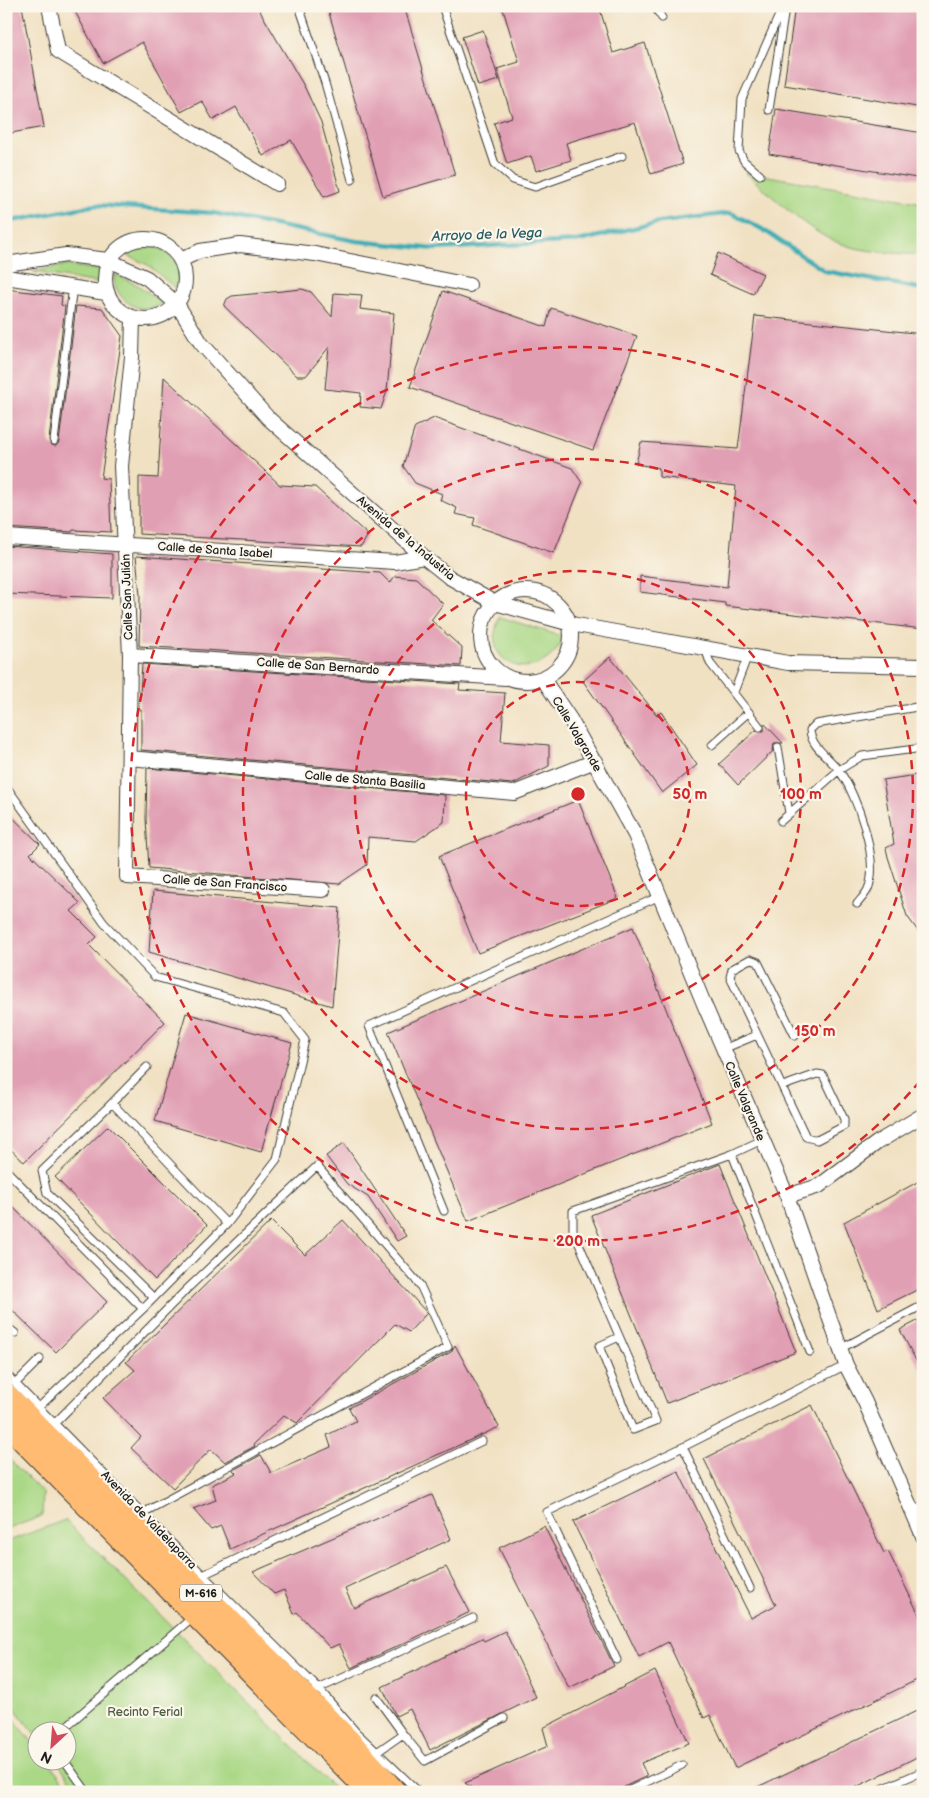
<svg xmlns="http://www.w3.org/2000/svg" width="929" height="1798" viewBox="0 0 929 1798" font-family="'Balsamiq Sans',sans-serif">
<rect width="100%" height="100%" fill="#fbf7ec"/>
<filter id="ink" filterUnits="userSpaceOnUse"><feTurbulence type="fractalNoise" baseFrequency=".02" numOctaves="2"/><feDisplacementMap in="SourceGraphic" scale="10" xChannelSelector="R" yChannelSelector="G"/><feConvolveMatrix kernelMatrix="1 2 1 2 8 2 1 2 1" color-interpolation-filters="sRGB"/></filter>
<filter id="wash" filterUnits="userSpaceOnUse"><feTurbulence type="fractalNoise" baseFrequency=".0096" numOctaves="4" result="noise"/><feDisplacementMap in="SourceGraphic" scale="20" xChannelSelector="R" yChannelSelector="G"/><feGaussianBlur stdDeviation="1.12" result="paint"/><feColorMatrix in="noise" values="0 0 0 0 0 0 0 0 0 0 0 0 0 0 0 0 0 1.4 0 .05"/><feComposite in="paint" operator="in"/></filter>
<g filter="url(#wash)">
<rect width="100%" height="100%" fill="#f1e1c3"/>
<path fill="#aad886" stroke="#637a51" d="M745,172L923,203V255C896,253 865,253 839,243C808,232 770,194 745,172Z
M145,244C165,247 188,266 175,288L148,265L124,254L134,246Z
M66,265L100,270L98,283L33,272Z
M114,274L136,284L161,302L160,305C139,317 112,298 114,274Z
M500,617L564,637C541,689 476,667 500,617Z
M6,1456L43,1493L42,1516L6,1530Z
M65,1520L338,1792H80L56,1761L68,1760V1730H38L37,1737L6,1697V1542Z
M6,1709L37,1748L38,1760L48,1761L72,1792H6Z"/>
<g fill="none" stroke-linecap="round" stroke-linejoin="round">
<path stroke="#3bacb5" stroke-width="4.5" d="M6,222L96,205L213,213L356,241L435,249L578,241L660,222L731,213L762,229L825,271L923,289"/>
</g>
<g id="blocks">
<path fill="#e19fb4" d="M6,6H22L44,127L6,134Z
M72,6H257L304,86L321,122L340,191L324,197L291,140L263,156L236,107L213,120L202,101L181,112L142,42L103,63Z
M327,6H404L455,175L383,196Z
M502,6H599L613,53L645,43L683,164L651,174L635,122L566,143L571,160L536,171L531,156L507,164L494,123L512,117L497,69L519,62Z
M795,6H923V108L784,85Z
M483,30L499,80L478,86L462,37Z
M776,109L923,133V179L769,154Z
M718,253L763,274L753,294L710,275Z
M6,289L62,296L61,305L65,306L49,440L51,445L56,446L59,442L76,306L102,308L122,336L101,478L109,479L111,532L73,530L72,532L6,528Z
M302,289L311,292L332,317L334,293L362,295L360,309L394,313L387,391L381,409L360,407L361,393L325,389L329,347L306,376H297L224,306L227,299L232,296Z
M443,291L546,327L551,308L637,336L593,450L410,387Z
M755,316L923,334V629L725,606V603L640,592V576L727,587L736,486L659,477V468L636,464L641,442L738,449Z
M164,377L280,485L315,487L368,535L361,547L139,534V477L158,478Z
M434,418L572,468L582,483L554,553L473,525L475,518L455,514L457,508L440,500L442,494L415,483L403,466L415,427Z
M6,546L112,554V598L6,594Z
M136,556L380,573L390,583L395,576L416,578L443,604L431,620L462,648L461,666L139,646L140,595Z
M610,657L657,715L661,712L697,765L662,793L583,681Z
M142,664L460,684L459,690L505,693L501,741L549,745V766L513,784L141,750V709H139Z
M764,723L783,743H774L773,751L738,785L719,764L756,730L764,731Z
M147,768L445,795L444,822L416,841L368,837L367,865L339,884L149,868L146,819Z
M923,774V938L907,916L888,857L886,848L894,844L883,780Z
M578,800L618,898L478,953L439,856Z
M6,811L40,844L30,854L80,903L71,911L97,937L89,945L165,1022L24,1162L6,1145Z
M153,891L340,908L332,1006L149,952Z
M633,927L712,1123L468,1221L388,1032Z
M186,1013L292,1043L261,1152L155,1121Z
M108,1126L207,1225L155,1280L55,1177Z
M344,1143L406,1236L397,1241L368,1197L347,1184L326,1156Z
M720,1164L796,1352L667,1403L591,1215Z
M923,1179V1287L878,1309L844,1222Z
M6,1200L107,1302L56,1352L6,1304Z
M343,1220L427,1313L409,1332L395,1324L297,1423L284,1415L254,1444L255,1446L225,1462L211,1449L173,1488L131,1448L141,1437L103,1398L135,1370L126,1362L271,1221L305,1255Z
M923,1318V1374L900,1330Z
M455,1345L499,1427L230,1549L221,1526L211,1530L193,1509L216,1500L212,1485L236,1473L233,1470L261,1455L271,1473L331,1447L327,1435L356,1421L349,1408L451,1352Z
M812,1405L884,1553L888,1551L923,1623V1677L735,1768L710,1715L704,1718L668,1642L639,1657L573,1522L678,1471L751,1618L776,1605L704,1459Z
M432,1495L451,1539L345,1589L354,1608L446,1567L470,1612L351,1668L339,1644L330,1648L297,1612L294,1614L284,1590L274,1594L253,1572Z
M544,1526L614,1666L569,1688L499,1548Z
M505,1631L536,1697L430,1750L410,1709L396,1716L382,1687L482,1638L484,1641Z
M655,1671L689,1743L641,1763L647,1776L624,1787L621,1792H478L465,1783L548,1746L543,1728Z
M923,1708V1754L846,1792H747Z"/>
</g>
</g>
<g filter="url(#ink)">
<use href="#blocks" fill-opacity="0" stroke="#3c3a35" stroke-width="1"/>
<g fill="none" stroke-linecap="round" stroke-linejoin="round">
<g stroke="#3c3a35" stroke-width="9">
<path id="service" d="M299,6L325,83L352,180
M442,6L495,164L513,180L535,187L622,156
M654,6L662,18
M769,110L785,9
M760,175L744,161L739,151L742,99L783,6
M54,441L73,286
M705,648L710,663L760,727
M734,692L748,655
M712,745L749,712
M778,747L789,813
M6,786L104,923L155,977L284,1013L305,1040L277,1159L227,1224L143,1309L39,1407
M781,821L839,770L862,756L923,748
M857,904C860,900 866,894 868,889C880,861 857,795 840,772C830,757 811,748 810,730L816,724L923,706
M723,1049L757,1035
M147,1067L112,1103L227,1224
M783,1086L817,1074L823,1075L844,1119V1126L817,1140L806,1137L730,977L732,969L750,959L758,962L795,1036
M112,1103L42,1171L47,1193L154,1298
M762,1140L732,1154L810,1352
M6,1170L143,1309
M444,1211L369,1026L660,896
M6,1326L15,1333
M619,1337L599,1346L633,1430L656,1421L573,1230V1211L732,1154
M840,1349L923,1305
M6,1374L203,1575L319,1689L356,1732L419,1792
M16,1383L40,1359
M55,1423L187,1289L317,1166L420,1285L448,1347L143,1513
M683,1447L750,1588
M912,1511L923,1506
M203,1575L482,1441
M617,1660L547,1512L683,1447L846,1365
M316,1690L473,1618
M376,1697L403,1734
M62,1730L194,1616
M377,1752L403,1734L425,1761L504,1718
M64,1760L87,1792
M626,1792L682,1765
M875,1792L923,1771"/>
</g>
<g stroke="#3c3a35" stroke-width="16">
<path id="minor" d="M49,6L58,51L277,184
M105 279a40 40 0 1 1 80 0a40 40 0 1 1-80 0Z
M181,260L200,251L240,245L315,254L469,285
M6,264L66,255L108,260L147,278L177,304L201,343L268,418L424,557L449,577L495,603L571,624L788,663L923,666
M6,277L106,293
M133,318L132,357L121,466L130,655L127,877L323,890
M6,537L395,562L424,557
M481 636a45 45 0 1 1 90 0a45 45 0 1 1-90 0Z
M130,655L506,678
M543,679L570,719L635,835L704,1004L787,1196L846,1365L865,1402L923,1536
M129,758L514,793L595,761
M787,1196L819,1186L878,1142L923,1115"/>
</g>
<g stroke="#3c3a35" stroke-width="26">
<path id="trunk" d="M6,1396L349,1742L394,1792
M6,1422L371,1792"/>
</g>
<use href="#service" stroke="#fff" stroke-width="7"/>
<use href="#minor" stroke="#fff" stroke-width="14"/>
<use href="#trunk" stroke="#ffbb71" stroke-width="24"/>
</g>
</g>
<g fill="none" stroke="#d62828" stroke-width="2.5" stroke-dasharray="9 6">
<circle cx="578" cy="794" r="112"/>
<circle cx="578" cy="794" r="223"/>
<circle cx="578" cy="794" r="335"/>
<path d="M920 1081A447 447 0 1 1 920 507"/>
</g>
<g text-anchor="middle" stroke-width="4.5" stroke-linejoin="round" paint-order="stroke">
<rect fill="#fbf7ec" stroke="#5f5e5a" stroke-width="1" x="180" y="1584.5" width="42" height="17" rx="4"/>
<g font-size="11" font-weight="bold" fill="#1c1c1c">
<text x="201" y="1597">M-616</text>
</g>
<g font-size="12" fill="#1c1c1c" stroke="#fbf7ec">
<text transform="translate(406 538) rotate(40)" y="4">Avenida de la Industria</text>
<text transform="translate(215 550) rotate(4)" y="4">Calle de Santa Isabel</text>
<text transform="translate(127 597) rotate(-92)" y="4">Calle San Julián</text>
<text transform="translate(318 666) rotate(4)" y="4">Calle de San Bernardo</text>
<text transform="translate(577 734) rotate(59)" y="4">Calle Valgrande</text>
<text transform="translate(365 780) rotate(5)" y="4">Calle de Stanta Basilia</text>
<text transform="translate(225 883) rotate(4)" y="4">Calle de San Francisco</text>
<text transform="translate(745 1101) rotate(67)" y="4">Calle Valgrande</text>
<text transform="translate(149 1520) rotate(46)" y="4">Avenida de Valdelaparra</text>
</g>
<g font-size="12" fill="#4e5e41" stroke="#fbf7ec">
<text x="145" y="1716">Recinto Ferial</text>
</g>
<g font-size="14" font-style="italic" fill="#2a5d61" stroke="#fbf7ec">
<text transform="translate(487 234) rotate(-2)" y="5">Arroyo de la Vega</text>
</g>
</g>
<circle cx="578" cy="794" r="8" fill="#d62828" stroke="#fbf7ec" stroke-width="2.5"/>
<g font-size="15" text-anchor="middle" font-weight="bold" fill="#d62828" stroke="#fbf7ec" stroke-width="4.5" stroke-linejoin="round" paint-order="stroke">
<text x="690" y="799">50 m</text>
<text x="801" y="799">100 m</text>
<text x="815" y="1036">150 m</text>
<text x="578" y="1246">200 m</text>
</g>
<rect width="929" height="1798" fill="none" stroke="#fbf7ec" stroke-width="25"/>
<g transform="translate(52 1746) rotate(206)"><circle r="24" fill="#fbf7ec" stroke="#a29f99"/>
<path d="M0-4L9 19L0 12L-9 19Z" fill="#d1495b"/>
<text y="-8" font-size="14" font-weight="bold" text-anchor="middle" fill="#1c1c1c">N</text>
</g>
</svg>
